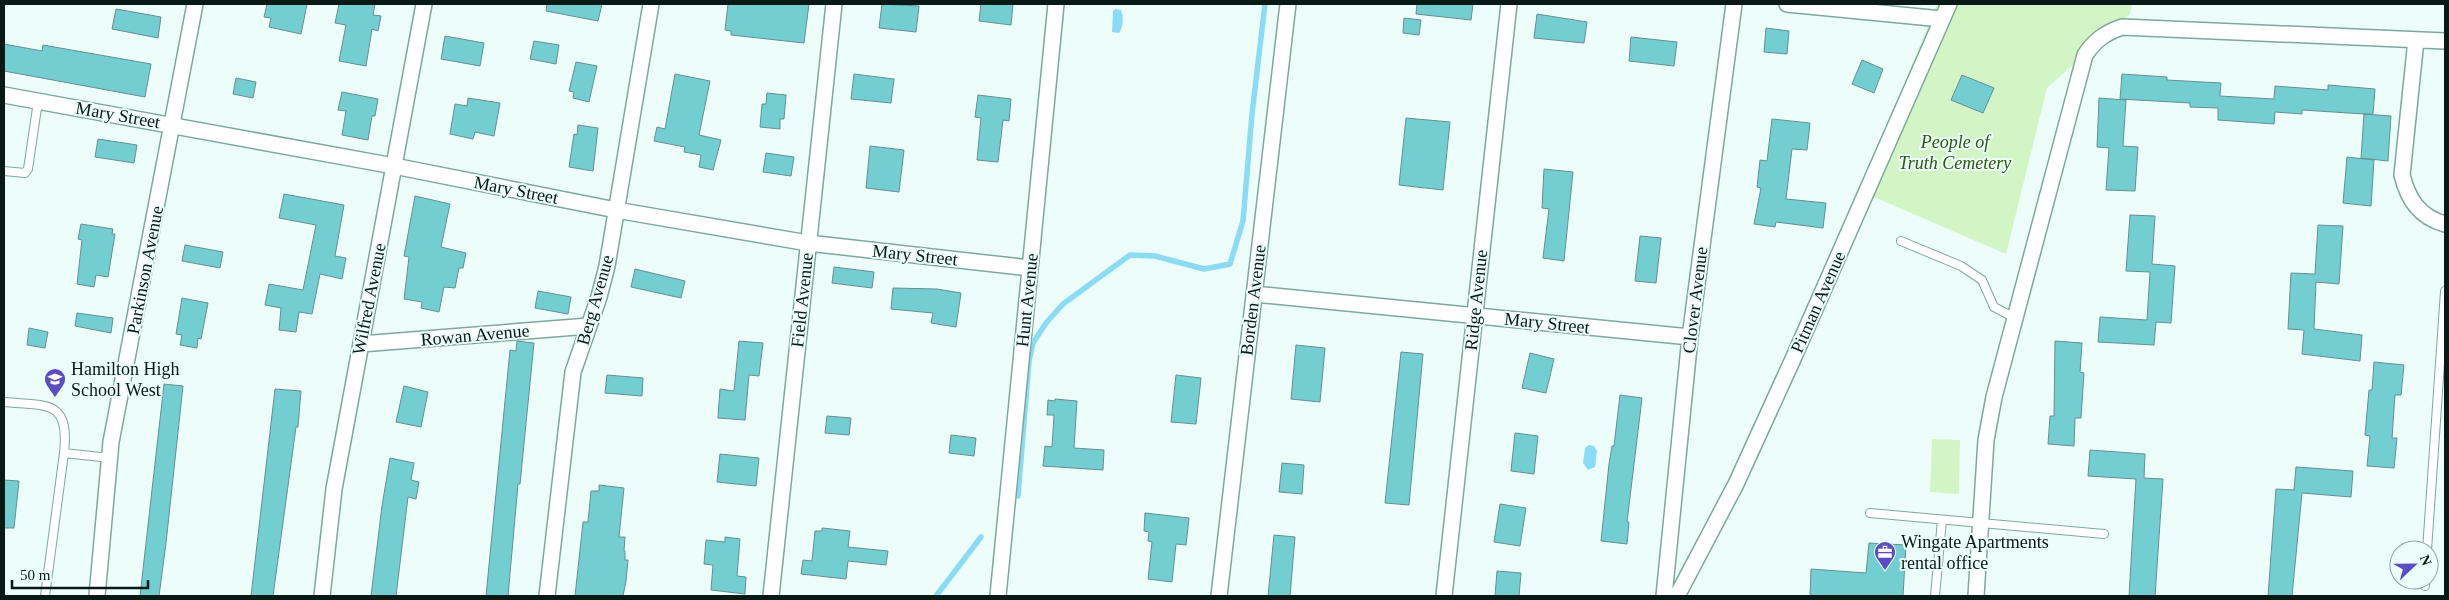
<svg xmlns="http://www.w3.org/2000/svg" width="2449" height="600" viewBox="0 0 2449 600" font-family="Georgia,serif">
<rect width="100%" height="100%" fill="#edfefa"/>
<path fill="#d3f5c5" d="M1937,4H2132L2130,14L2047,88L2006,254L1860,191Z
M1932,439L1960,440L1959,494L1930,492Z"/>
<path fill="#8adcf5" d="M1115,9L1121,10C1124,16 1123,28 1119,33L1112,32L1113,11Z
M1589,445L1594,446L1597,451L1595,467L1588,470L1583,463L1585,448Z"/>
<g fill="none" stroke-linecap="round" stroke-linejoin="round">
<path stroke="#8adcf5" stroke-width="5.5" d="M1018,496L1029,361L1033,343L1046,323L1063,304L1130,255L1155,256L1204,269L1230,264L1243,221L1252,114L1265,4
M936,596L981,537"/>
</g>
<path fill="#73ced1" stroke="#649092" d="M267,4H307L301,34L269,27L271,18L264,17Z
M339,4H375L373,15L381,16L378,31L372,29L366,66L339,61L346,25L335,23Z
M547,4H602L598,21L546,11Z
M728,4H809L804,43L731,35V31L725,30Z
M882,4L919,6L916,32L879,28Z
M981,4H1013L1011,25L979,21Z
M1417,4H1473L1471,20L1416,14Z
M116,9L161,17L158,38L112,29Z
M1537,14L1587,22L1584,43L1534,38Z
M1404,18L1421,20L1419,35L1403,33Z
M1766,28L1789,31L1787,54L1764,52Z
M445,36L484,43L480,66L441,59Z
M1631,37L1677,42L1674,66L1629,61Z
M534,41L559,45L556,64L530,59Z
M4,44L42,51L43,45L151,64L145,97L4,71Z
M1862,60L1883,69L1874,93L1852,84Z
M576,62L597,66L589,102L573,98L574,92L569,91Z
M675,74L710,81L699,135L721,140L713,170L699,167L701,155L684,152L685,147L654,141L657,127L665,129Z
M854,74L894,79L891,103L851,99Z
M2122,74L2167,77V80L2221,83L2220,96L2274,99L2275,86L2328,90V85L2375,89L2373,114H2364L2391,116L2388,161L2361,158L2364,114L2302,110V114L2275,112L2274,124L2218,120V108L2190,107V103L2120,99Z
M1962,75L1994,88L1983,113L1951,100Z
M236,78L256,82L253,98L233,94Z
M342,92L378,99L375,116H372L368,140L342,135L346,111L338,110Z
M767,93L786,95L784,119H780V129L760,127L762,104H766Z
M978,95L1011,99L1009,121L1003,120L998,162L977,160L981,118L975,117Z
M468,98L500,103L494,136L475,132L473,139L450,134L455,104L467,106Z
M2099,98L2126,100L2123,146L2138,147L2135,191L2106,190L2109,148L2097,147Z
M1406,118L1450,122L1443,190L1399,185Z
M1772,119L1810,123L1807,150L1792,149L1786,199L1826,203L1823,228L1776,222L1775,227L1754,224L1761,188L1757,187L1760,160L1767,161Z
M578,125L598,128L593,171L569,167L574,134L577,135Z
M98,139L137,145L134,163L95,157Z
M870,146L904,150L899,192L866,188Z
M766,153L794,157L791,176L763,172Z
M2347,157L2374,160L2371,206L2343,203Z
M1544,169L1573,172L1564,261L1543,258L1549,209L1542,208Z
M284,194L344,205L335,256L346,258L342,279L320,274L312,314L299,312L296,332L279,330L281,308L265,305L269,284L303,290L316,225L279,218Z
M415,196L450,204L441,247L466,253L463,268H459L455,288L444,287L439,312L421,308L422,302L404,299L409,257L404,256Z
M2130,215L2155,216L2152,264L2175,266L2171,323L2156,322L2154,345L2098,342L2100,317L2147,320L2150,272L2126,271Z
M81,224L113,229L112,234H115L108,277L96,275L94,287L77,284L82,240L78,239Z
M2318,225L2343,226L2339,284L2316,282L2314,329L2362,335L2360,361L2302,354L2304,330L2288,329L2291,273L2315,274Z
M1640,236L1661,238L1656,283L1635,281Z
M185,245L223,252L220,268L182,261Z
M834,267L874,272L872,288L832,283Z
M635,269L685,281L681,298L631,287Z
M893,288L937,289L961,293L956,327L931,323L933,313L891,309Z
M538,291L571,297L568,314L535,308Z
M182,298L208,303L201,339L198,338L197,348L180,345L182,335L176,334Z
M77,313L113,318L111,333L75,326Z
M29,328L48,332L45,348L27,345Z
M517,341L534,343L520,484H518L508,596H486L510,350L516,351Z
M739,341L763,343L759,376L749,375L745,420L718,418L720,389L734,391Z
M2055,341L2082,343L2080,372L2084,373L2081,418H2075L2074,446L2048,444L2050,416H2054Z
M1296,345L1325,348L1320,402L1291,399Z
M1401,352L1423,354L1409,505L1385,503Z
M1530,353L1554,359L1546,393L1522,388Z
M2374,362L2404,365L2401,395H2395L2392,438H2397L2394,468L2367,466L2370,436L2365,435L2369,390H2372Z
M607,375L643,378L642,396L605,393Z
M1176,375L1201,378L1196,424L1171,422Z
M164,384L183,386L166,543L159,596H140Z
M404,386L428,392L421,427L396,422Z
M275,389L301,391L298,427H296L273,596H251Z
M1620,395L1642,398L1627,522H1629L1627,544L1601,541L1609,464L1612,446H1614Z
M1055,399L1077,401L1074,448L1104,450L1103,470L1043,466L1045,446L1052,447L1054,415H1047L1048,400L1055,401Z
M827,416L851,418L849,435L825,433Z
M1515,433L1538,436L1534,474L1511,471Z
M951,435L976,438L974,456L949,453Z
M2090,450L2145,454L2144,478L2163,479L2155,596H2129L2136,479L2088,476Z
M720,454L759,458L756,486L717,482Z
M390,458L414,463L411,480L419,482L416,499L408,497L396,596H371L382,506Z
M1282,463L1304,465L1302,494L1279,492Z
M2296,467L2353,471L2351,497L2302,493L2292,596H2268L2276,489L2294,490Z
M4,480L19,481L14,528H4Z
M599,485L624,488L619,537H625L624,551H625V560H628L626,581L623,596H575L583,522H588L591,491H599Z
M1500,504L1526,508L1520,546L1494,542Z
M1145,513L1189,518L1186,545L1176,544L1172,582L1148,579L1152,542L1148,541L1149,532L1144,531Z
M822,528L850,531L848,547L888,551L886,565L848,561L846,579L801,574L803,560L812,561L815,531H822Z
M1274,535L1295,537L1290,596H1268Z
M725,537L740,539L737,576L746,577L745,594L711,590L713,565L704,564L706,540L725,542Z
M1869,543L1906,545L1903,596H1810L1811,569L1866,573Z
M1497,571L1521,573L1519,596H1495Z"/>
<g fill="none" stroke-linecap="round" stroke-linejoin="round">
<g stroke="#7da89e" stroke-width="10">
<path id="lane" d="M4,171L25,173L28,169L38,101
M1901,241L1961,266L1982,280L1994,307L2015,318
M4,402C47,406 70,399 64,453L110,458
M1870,513L2104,534
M2427,550L2445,291
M2425,586V580
M45,596L64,453
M1935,596L1942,520"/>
</g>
<g stroke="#7da89e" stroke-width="18">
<path id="street" d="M1787,4L1942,19
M2416,40L2402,175C2408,199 2419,217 2445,224
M4,95L394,166L616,210L808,243L1030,268
M1254,294L1690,337
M361,344L589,326
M97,596L111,442L195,4
M322,596L334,489L424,4
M547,596L573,372L599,297L607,266L651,4
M771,596L834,4
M998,596L1056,4
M1219,596L1288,4
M1444,596L1509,4
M1664,596L1690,337L1734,4
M1677,596L1736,484L1793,359L1949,4
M1976,596L1986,440L1994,397L2085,55C2095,40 2105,33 2122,27L2445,41"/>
</g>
<use href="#lane" stroke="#fff" stroke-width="8"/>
<use href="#street" stroke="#fff" stroke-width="15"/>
</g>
<defs>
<g id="school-pin" transform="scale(1.125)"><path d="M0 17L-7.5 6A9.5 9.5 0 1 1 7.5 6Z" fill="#594ec6" stroke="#edfefa"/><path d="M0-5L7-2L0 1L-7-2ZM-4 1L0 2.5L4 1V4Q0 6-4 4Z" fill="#fff"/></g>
<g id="office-pin" transform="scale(1.125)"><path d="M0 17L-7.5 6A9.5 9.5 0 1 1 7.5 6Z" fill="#594ec6" stroke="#edfefa"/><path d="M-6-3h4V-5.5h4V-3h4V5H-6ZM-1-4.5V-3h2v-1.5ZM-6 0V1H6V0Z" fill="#fff"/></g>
</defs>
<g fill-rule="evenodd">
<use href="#school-pin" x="55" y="379"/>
<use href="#office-pin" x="1885" y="552"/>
</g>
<g text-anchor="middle" stroke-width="4" stroke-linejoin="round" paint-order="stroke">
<g font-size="18" fill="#091a16" stroke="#edfefa">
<text transform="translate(118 115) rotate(10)" y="6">Mary Street</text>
<text transform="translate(516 190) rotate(11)" y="6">Mary Street</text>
<text transform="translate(915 255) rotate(6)" y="6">Mary Street</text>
<text transform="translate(145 270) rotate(-79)" y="6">Parkinson Avenue</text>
<text transform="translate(369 299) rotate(-79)" y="6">Wilfred Avenue</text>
<text transform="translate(595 300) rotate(-74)" y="6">Berg Avenue</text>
<text transform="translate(802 300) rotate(-84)" y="6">Field Avenue</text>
<text transform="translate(1027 300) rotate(-84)" y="6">Hunt Avenue</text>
<text transform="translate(1253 300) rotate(-83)" y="6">Borden Avenue</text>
<text transform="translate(1476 300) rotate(-84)" y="6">Ridge Avenue</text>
<text transform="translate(1695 300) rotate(-83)" y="6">Clover Avenue</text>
<text transform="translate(1818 302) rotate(-66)" y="6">Pitman Avenue</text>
<text transform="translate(1547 323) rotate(6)" y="6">Mary Street</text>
<text transform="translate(475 335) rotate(-5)" y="6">Rowan Avenue</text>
</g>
<g font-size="18" font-style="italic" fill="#29590b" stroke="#edfefa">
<text x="1955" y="148">People of<tspan x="1955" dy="21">Truth Cemetery</tspan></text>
</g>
<g font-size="18" fill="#091a16" stroke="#edfefa" text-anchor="start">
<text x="71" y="375">Hamilton High<tspan x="71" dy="21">School West</tspan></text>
<text x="1901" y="548">Wingate Apartments<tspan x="1901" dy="21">rental office</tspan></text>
</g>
</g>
<rect width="2449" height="600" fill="none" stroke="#091a16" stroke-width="10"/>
<g transform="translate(2414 565) rotate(68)"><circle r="24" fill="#edfefa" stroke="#92a39f"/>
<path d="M0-4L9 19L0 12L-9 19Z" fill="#594ec6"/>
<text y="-8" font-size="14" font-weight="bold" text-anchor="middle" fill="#091a16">N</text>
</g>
<path d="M12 580v8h136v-8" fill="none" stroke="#091a16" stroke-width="2.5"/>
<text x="20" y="580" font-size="15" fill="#091a16" stroke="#edfefa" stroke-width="4" paint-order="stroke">50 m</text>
</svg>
